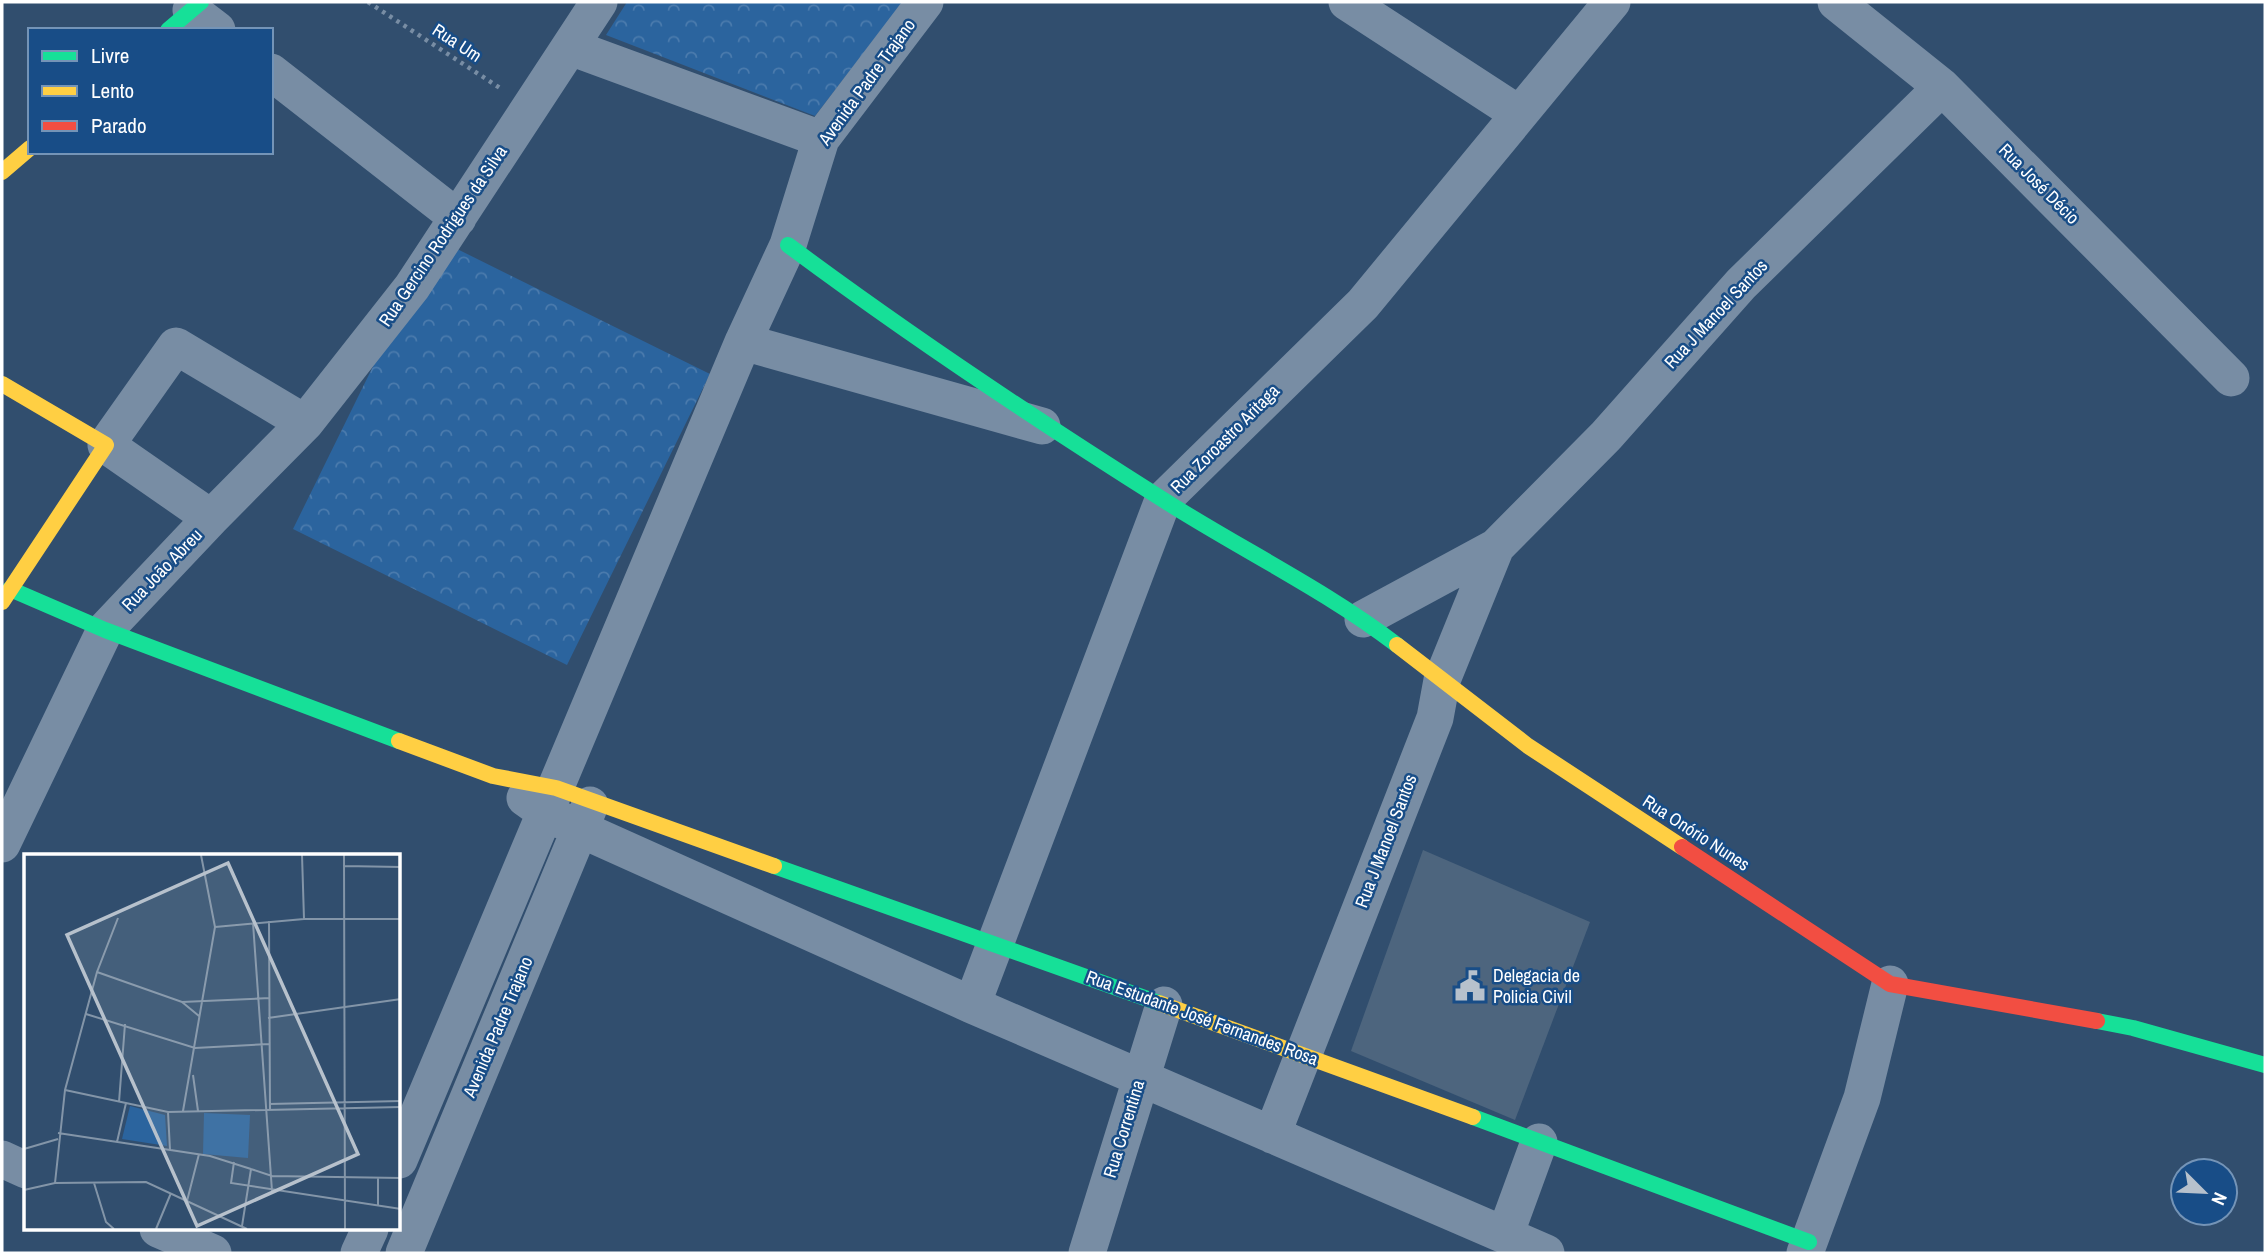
<svg xmlns="http://www.w3.org/2000/svg" width="2267" height="1255" viewBox="0 0 2267 1255" font-family="'Archivo Narrow',sans-serif">
<defs>
<pattern id="park-crowns" width="20" height="18" patternUnits="userSpaceOnUse" patternTransform="scale(1.75)"><rect width="20" height="18" fill="#2b649e"/><path d="M2 6a3 3 0 1 1 6 0M12 15a3 3 0 1 1 6 0" fill="none" stroke="#4b7bad"/></pattern>
</defs>
<rect width="100%" height="100%" fill="#314e6e"/>
<path fill="url(#park-crowns)" d="M627,2H903L815,116L606,35Z
M451,246L710,374L567,665L293,529L385,342Z"/>
<path fill="#4d657e" d="M1423,850L1590,922L1515,1120L1351,1051Z"/>
<g fill="none" stroke-linecap="round" stroke-linejoin="round">
<path stroke="#788da4" stroke-width="4.5" stroke-dasharray="3.5 5" stroke-linecap="butt" d="M368,2L500,88"/>
<path stroke="#788da4" stroke-width="37" d="M1347,2L1519,114
M1836,2L1942,87L2231,378
M191,10L217,30
M570,47L821,139
M271,72L458,218
M743,342L1042,426
M211,518L305,423L412,287L599,2
M1363,619L1496,547
M525,798L546,813L580,829L972,1005L1546,1253
M2,844L105,630L211,518L106,445L176,346L305,423
M972,1005L1163,500L1363,304L1612,2
M1272,1135L1435,718L1442,680L1496,547L1606,436L1741,284L1942,87
M2,1159L26,1170
M399,1160L743,342L788,245L821,139L925,2
M158,1229L213,1253
M1505,1235L1539,1142
M359,1253L370,1229
M404,1253L590,805
M1087,1253L1164,1005
M1805,1253L1862,1098L1890,984"/>
<path stroke="#16e098" stroke-width="16" d="M168,30L201,2
M788,245C909,335 1035,419 1162,499C1240,549 1324,589 1397,645
M10,589L105,630L399,741
M774,866L1159,1003
M2097,1021L2133,1028L2265,1065
M1473,1117L1809,1242"/>
<path stroke="#ffcf43" stroke-width="16" d="M2,172L30,148
M2,384L106,445L2,602
M1397,645L1528,746L1682,847
M399,741L493,776L556,788L774,866
M1159,1003L1473,1117"/>
<path stroke="#f24e42" stroke-width="16" d="M1682,847L1890,984L2097,1021"/>
</g>
<defs>
<g id="civic-bare" transform="scale(2.415)"><path d="M-.6-6.5H3V-4.5H.6V-3L4-1V1h2V6H-6V1h2V-1L-.6-3ZM-1.2 2.5V6h2.4V2.5Z" fill="#b7c1cc" stroke="#184d87" stroke-width="2.5" paint-order="stroke"/></g>
</defs>
<g fill-rule="evenodd">
<use href="#civic-bare" x="1470" y="986"/>
</g>
<g text-anchor="middle" stroke-width="5" stroke-linejoin="round" paint-order="stroke">
<g font-size="18" fill="#fff" stroke="#184d87">
<text transform="translate(457 43) rotate(33)" y="6">Rua Um</text>
<text transform="translate(867 82) rotate(-54)" y="6">Avenida Padre Trajano</text>
<text transform="translate(2039 184) rotate(45)" y="6">Rua José Décio</text>
<text transform="translate(443 236) rotate(-56)" y="6">Rua Gercino Rodrigues da Silva</text>
<text transform="translate(1716 314) rotate(-47)" y="6">Rua J Manoel Santos</text>
<text transform="translate(1225 439) rotate(-45)" y="6">Rua Zoroastro Aritaga</text>
<text transform="translate(162 570) rotate(-46)" y="6">Rua João Abreu</text>
<text transform="translate(1696 833) rotate(33)" y="6">Rua Onório Nunes</text>
<text transform="translate(1386 841) rotate(-69)" y="6">Rua J Manoel Santos</text>
<text transform="translate(1202 1018) rotate(20)" y="6">Rua Estudante José Fernandes Rosa</text>
<text transform="translate(498 1027) rotate(-67)" y="6">Avenida Padre Trajano</text>
<text transform="translate(1124 1129) rotate(-73)" y="6">Rua Correntina</text>
</g>
<g font-size="18" fill="#fff" stroke="#184d87" text-anchor="start">
<text x="1493" y="982">Delegacia de<tspan x="1493" dy="21">Policia Civil</tspan></text>
</g>
</g>
<g transform="translate(24 854)">
<rect width="376" height="376" fill="#314e6e"/>
<path d="M106,252L141,261L143,292L98,285ZM180,259L226,261L224,304L179,300Z" fill="#2b649e"/>
<path fill="none" stroke="#8395a8" stroke-width="2" d="M278,1L280,65M320,1L321,375M320,12L377,13M245,67L246,255M229,69L248,337M191,73L280,65H377M73,118L158,148L246,144M158,148L175,162M62,160L171,194L246,190M244,164L377,145M169,221L174,257M41,236L144,258L377,253M95,248L101,170M245,250L377,247M159,257L191,73L177,1M144,258L146,296M34,279L186,302L227,315M93,288L102,249M0,295L34,285M210,308L207,329L377,355M354,324V352M31,329L41,236L73,118L94,64M70,329L82,368L90,375M0,336L31,329L122,328L223,375M163,347L175,300M218,372L227,315L248,322L377,324M132,375L147,339"/>
<path fill="#b7c1cc" fill-opacity="0.15" stroke="#b7c1cc" stroke-width="3.5" d="M204,9L334,300L173,372L43,81Z"/>
<rect width="376" height="376" fill="none" stroke="#fff" stroke-width="3.5"/>
</g>
<rect width="2267" height="1255" fill="none" stroke="#ffffff" stroke-width="7"/>
<rect x="28" y="28" width="245" height="126" fill="#184d87" stroke="#7494b7" stroke-width="2"/>
<rect x="42" y="51" width="35" height="10" fill="#16e098" stroke="#7494b7" stroke-width="2"/>
<text x="91" y="63" font-size="21" fill="#ffffff">Livre</text>
<rect x="42" y="86" width="35" height="10" fill="#ffcf43" stroke="#7494b7" stroke-width="2"/>
<text x="91" y="98" font-size="21" fill="#ffffff">Lento</text>
<rect x="42" y="121" width="35" height="10" fill="#f24e42" stroke="#7494b7" stroke-width="2"/>
<text x="91" y="133" font-size="21" fill="#ffffff">Parado</text>
<g transform="translate(2204 1192) rotate(114)"><circle r="33" fill="#184d87" stroke="#7494b7" stroke-width="2"/>
<path d="M0-5L12 26L0 18L-12 26Z" fill="#b7c1cc"/>
<text y="-10" font-size="19" font-weight="bold" text-anchor="middle" fill="#ffffff">N</text>
</g>
</svg>
